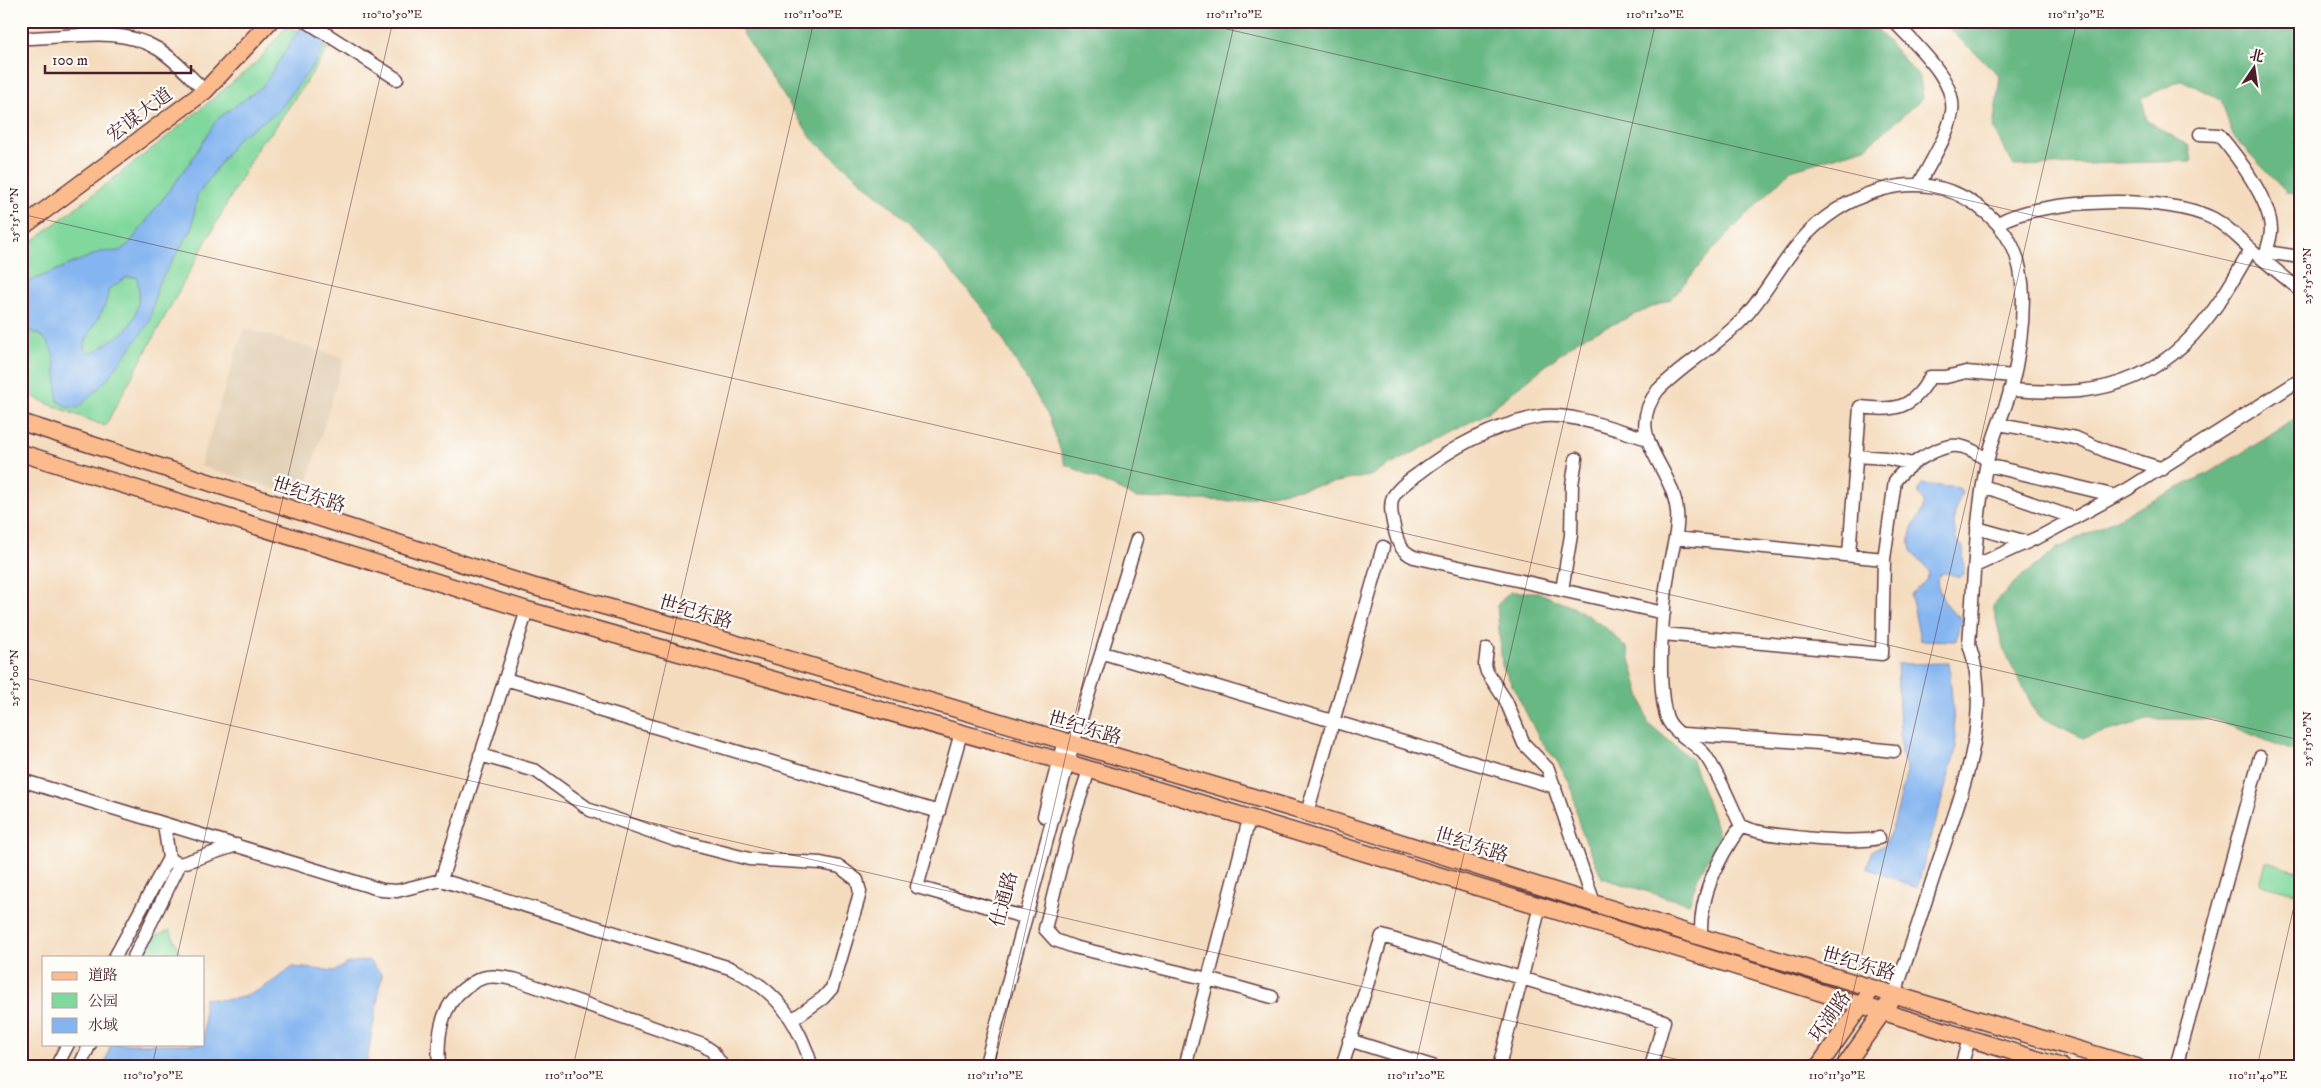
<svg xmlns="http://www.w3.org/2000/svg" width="2321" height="1088" viewBox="0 0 2321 1088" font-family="'IM FELL DW Pica','Noto Serif SC',serif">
<rect width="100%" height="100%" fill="#fdfcf7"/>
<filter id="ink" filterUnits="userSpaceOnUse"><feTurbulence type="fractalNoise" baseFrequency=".02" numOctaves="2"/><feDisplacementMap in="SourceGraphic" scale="10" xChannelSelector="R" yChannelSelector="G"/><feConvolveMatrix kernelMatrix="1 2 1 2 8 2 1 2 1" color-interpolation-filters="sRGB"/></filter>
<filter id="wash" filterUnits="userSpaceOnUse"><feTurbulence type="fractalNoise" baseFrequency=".0096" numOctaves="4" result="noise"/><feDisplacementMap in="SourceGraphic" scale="20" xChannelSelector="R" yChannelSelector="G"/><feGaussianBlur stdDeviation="1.12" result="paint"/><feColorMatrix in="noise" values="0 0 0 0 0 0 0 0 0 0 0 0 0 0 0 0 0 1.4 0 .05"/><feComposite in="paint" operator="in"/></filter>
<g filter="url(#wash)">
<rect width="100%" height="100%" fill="#f4dbbe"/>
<path fill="#e0cdb1" d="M244,328L344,358L303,497L200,466Z"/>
<path fill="#81d89d" stroke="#667c64" d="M288,25L328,49L272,132L260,143L105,426L39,400L21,390V250L162,141L258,61Z
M2266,862L2300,871L2299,894L2260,884Z
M170,930L182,957H150L143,941Z"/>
<path fill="#68b884" stroke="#596c58" d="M735,21H1870L1920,78L1923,98L1865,148L1791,170L1717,245L1671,299L1579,339L1485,414L1370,476L1232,501L1137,498L1065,464L1049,417L987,313L909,222L812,139Z
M1941,21H2300V194L2287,193L2233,136L2221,100L2182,80L2142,98L2147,121L2189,146L2192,161L2014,166L1993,128L2000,76Z
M2300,415V754L2213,719H2151L2083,738L2037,715L2003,648L1993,606L2013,584L2058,548L2208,473L2265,439Z
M1510,592H1537L1579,610L1606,628L1627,648L1648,723L1692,760L1720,837L1698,877L1689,904L1602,878L1579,825L1571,786L1557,761L1540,740L1502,665L1497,605Z"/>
<path fill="#84b5f0" stroke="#676a8e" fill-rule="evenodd" d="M305,21H338L313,65L278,112L238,138L197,196L192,229L158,284L149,323L106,381L78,408L67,407L58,401C55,380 59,347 40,335C34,332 27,330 21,328V285L100,252L119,251L130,243L191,161L217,119L263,86ZM127,277H137C141,296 139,317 124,332C121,336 115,337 111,340C102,347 99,352 88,353L84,348C88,327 108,312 108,290Z
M1922,484L1959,488L1962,492L1955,510L1954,523L1956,539L1963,547L1964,574L1958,578C1949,573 1941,568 1937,582C1941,599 1948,612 1964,619L1959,626L1956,641L1920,640L1911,595C1916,586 1927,584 1929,573C1925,557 1908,561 1910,538C1911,518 1933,513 1918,493Z
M1949,663L1956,749L1917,888L1867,868L1872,850L1885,845L1894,823L1907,771L1901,752L1897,664Z
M368,960L382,974L366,1067H104L111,1044H204V998C244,1005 262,989 293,967L335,971L348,963Z"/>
</g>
<g filter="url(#ink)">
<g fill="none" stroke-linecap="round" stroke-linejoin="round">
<g stroke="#643b41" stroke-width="15">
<path id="minor" d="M306,21L397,79
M1894,21C1914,44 1957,80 1952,112C1948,137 1930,162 1919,185
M21,38C67,39 117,24 158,49C176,60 190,77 205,91
M2200,134L2219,135C2237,156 2271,201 2271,230C2271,239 2266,251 2264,260
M1998,223C2043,198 2168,194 2214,219C2230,228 2240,240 2253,251C2268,264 2284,277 2300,290
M2266,252L2300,257
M2010,390C2033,391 2056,393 2079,391C2170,382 2210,323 2251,249
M1999,424L2076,438L2108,452L2163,469
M1648,439C1616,430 1569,411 1537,417C1492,426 1453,446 1418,474C1409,480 1398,488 1393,497C1389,506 1392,519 1394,527C1397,541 1400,551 1414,557L1664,613
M1856,456L1886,458L1913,464
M1987,465L2116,496
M1983,486L2074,518
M1977,528L2027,542
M1849,555L1860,407C1894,411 1912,410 1930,377H1946L1966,372L2014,376
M1884,559L1895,481C1905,466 1933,449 1951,446C1964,444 1978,453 1987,460
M1975,566L2043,535L2128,489L2300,380
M1562,590L1571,535L1572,485L1576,459
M1663,634L1882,654L1884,559L1675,538
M1487,649L1485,665L1487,672L1506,701L1524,744L1548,769L1594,903
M1103,653L1555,787
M505,679L585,702L598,710L939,812
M961,733L917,887L1024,917
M1683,734L1818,743L1894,751
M480,755L536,771L590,810L675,840L749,859L821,863L840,867L857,880L860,892L858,900L832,988L823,998L792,1020
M1089,770L1070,828L1045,929L1055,940L1074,947L1208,979L1185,1067
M21,780L382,890L397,891L441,880L730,968C775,988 798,1020 812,1067
M1307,813L1383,547
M1044,816L1064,741
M1249,819L1208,979L1272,997
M1879,838C1855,844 1763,837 1741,826C1730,803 1720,776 1705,755C1694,741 1670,732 1666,715C1656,679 1663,605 1669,568C1672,549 1679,531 1677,512C1673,465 1622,437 1658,390C1684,364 1716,346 1742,320C1764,297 1778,268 1799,243C1841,193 1919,163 1976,205C2010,229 2022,257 2023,297C2023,329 2018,362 2010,392C2003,415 1992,438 1987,462C1975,522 1974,583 1969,644C1994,716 1961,795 1938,863C1924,906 1910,950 1895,993
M173,861L180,864L237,845
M441,880L527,610
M1701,937C1699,896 1718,858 1741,826
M115,957L169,858L164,824
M134,957L180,864
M1349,1040L1435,1067
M56,1067L68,1044
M79,1067L90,1044
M439,1067C437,1037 440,1006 466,987C472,983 479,978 487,977C497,975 507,978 517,980L703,1045L712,1051L723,1067
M985,1067L1073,744L1137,539
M1342,1067L1382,936L1664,1021L1651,1067
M1499,1067L1540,906
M1961,1067L1969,1039
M2176,1067L2260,757"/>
</g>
<g stroke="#643b41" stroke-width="19">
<path id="major" d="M21,228L205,91L270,21
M21,422L535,587L683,628L1307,813L1701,937L2137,1067
M21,453L527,610L1068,763L1540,906L2062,1067
M1818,1067L1867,997
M1844,1067L1889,1003"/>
</g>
<use href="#minor" stroke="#fff" stroke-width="12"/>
<use href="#major" stroke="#fbbb8d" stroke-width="16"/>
</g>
</g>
<path fill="none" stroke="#4a1f2b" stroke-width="1" stroke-opacity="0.45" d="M1192,21L2300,277M21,214L2300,740M21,677L1710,1067M177,957L393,21M152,1067L157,1044M573,1067L814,21M994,1067L1235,21M1415,1067L1656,21M1836,1067L2077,21M2257,1067L2300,880"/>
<g text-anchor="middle" stroke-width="4.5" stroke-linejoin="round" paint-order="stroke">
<g font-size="19" fill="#4a1f2b" stroke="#fdfcf7">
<text transform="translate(139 114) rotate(-37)" y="7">宏谋大道</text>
<text transform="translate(309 494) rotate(18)" y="7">世纪东路</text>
<text transform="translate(696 611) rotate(16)" y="7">世纪东路</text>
<text transform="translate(1085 727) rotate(16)" y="7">世纪东路</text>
<text transform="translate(1472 844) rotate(17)" y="7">世纪东路</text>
<text transform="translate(1003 899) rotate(-75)" y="7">仕通路</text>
<text transform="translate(1859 963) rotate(16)" y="7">世纪东路</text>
<text transform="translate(1829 1016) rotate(-55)" y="7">环湖路</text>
</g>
</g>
<rect width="2321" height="1088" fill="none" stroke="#fdfcf7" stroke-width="55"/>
<rect x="42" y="956" width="162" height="90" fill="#fdfcf7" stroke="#b5a4a5"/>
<rect x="52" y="972" width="25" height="8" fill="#fbbb8d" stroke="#b5a4a5"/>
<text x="88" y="980" font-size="15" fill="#4a1f2b">道路</text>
<rect x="52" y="993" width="25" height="15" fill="#81d89d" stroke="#b5a4a5"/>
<text x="88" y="1006" font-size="15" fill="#4a1f2b">公园</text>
<rect x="52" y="1018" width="25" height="15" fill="#84b5f0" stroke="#b5a4a5"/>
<text x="88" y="1030" font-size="15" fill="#4a1f2b">水域</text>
<g transform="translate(2254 68) rotate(13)" stroke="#fdfcf7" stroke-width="4" paint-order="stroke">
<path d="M0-4L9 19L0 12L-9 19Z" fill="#4a1f2b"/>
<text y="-8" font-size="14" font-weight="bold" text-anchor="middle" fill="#4a1f2b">北</text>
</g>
<path d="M45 65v8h146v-8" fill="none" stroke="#4a1f2b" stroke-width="2.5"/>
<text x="52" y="65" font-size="15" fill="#4a1f2b" stroke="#fdfcf7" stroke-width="4" paint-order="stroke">100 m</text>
<rect x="28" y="28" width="2266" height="1032" fill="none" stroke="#4a1f2b" stroke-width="2"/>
<g font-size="12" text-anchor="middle" fill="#4a1f2b">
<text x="392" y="18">110°10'50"E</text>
<text x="813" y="18">110°11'00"E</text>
<text x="1234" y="18">110°11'10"E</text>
<text x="1655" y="18">110°11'20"E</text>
<text x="2076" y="18">110°11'30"E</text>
<text transform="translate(14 215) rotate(-90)" y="4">25°15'10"N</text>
<text transform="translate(2307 276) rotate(-90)" y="4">25°15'20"N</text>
<text transform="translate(14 678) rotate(-90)" y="4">25°15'00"N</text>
<text transform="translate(2307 739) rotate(-90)" y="4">25°15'10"N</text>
<text x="153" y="1079">110°10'50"E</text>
<text x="574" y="1079">110°11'00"E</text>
<text x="995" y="1079">110°11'10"E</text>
<text x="1416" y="1079">110°11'20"E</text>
<text x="1837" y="1079">110°11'30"E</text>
<text x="2258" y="1079">110°11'40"E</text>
</g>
</svg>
